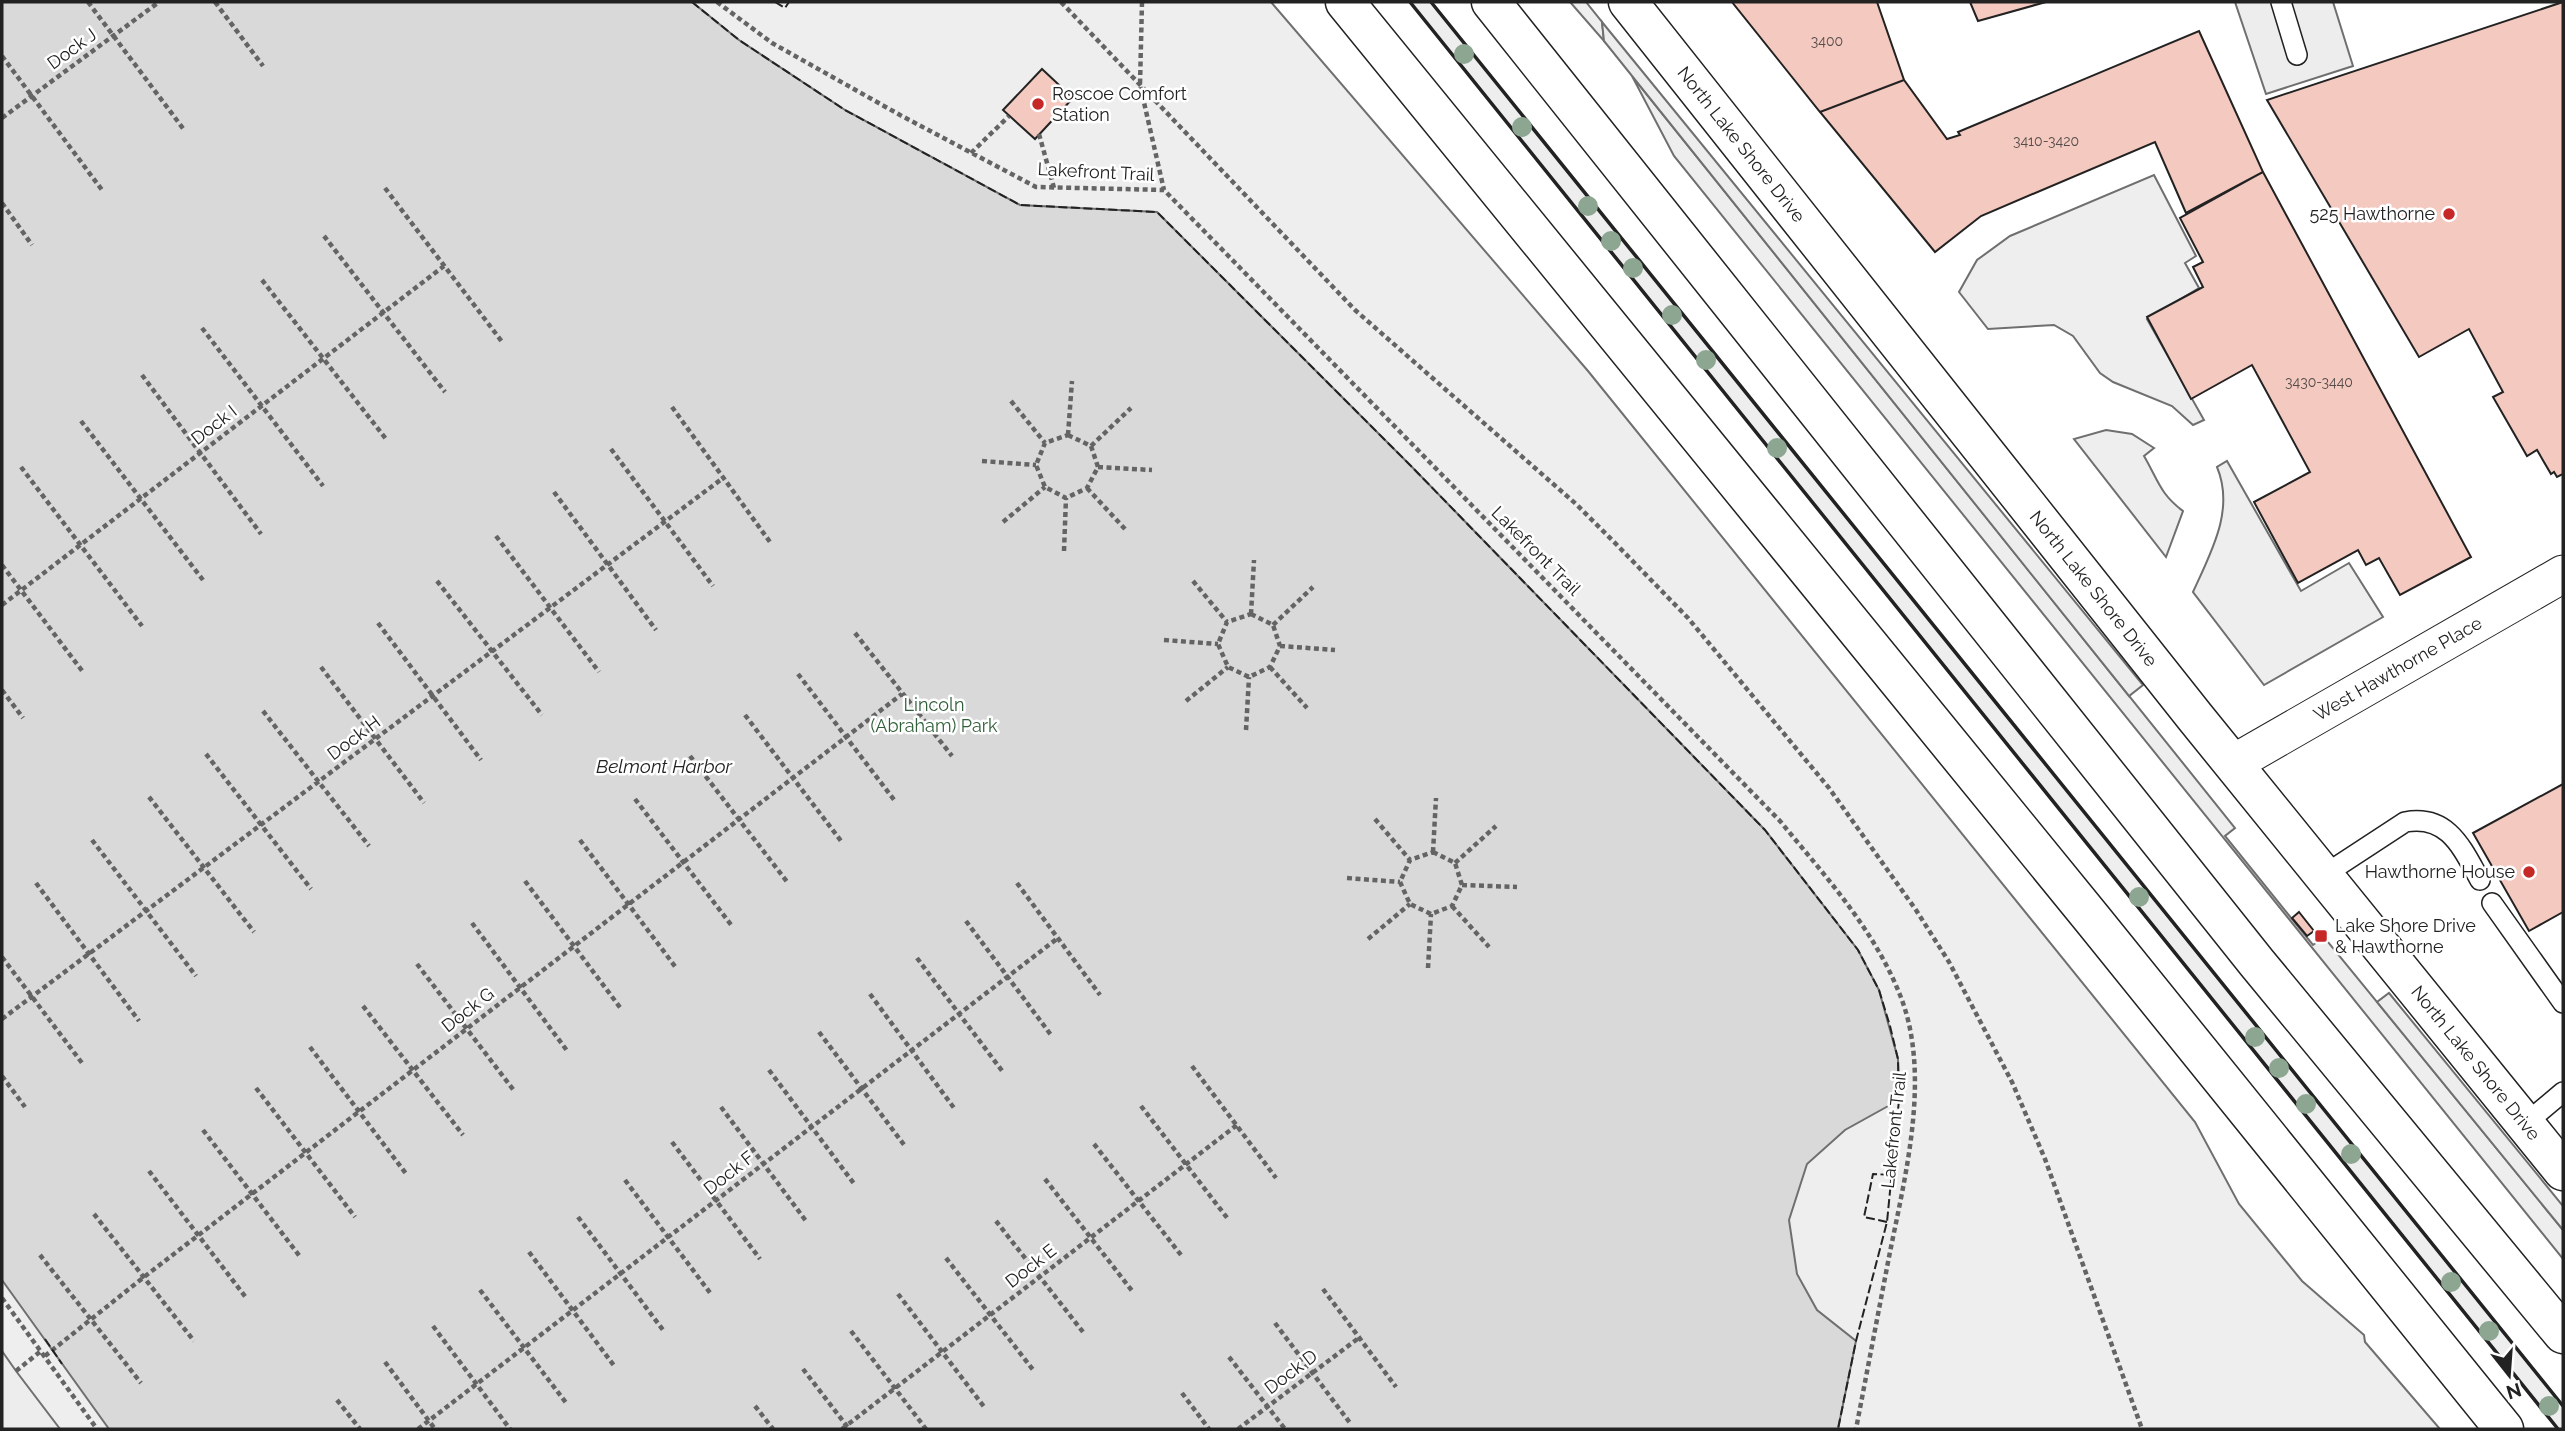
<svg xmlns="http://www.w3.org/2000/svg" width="2565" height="1431" viewBox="0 0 2565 1431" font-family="Raleway,sans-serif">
<rect width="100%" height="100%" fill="#fff"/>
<path fill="#eee" stroke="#6f6f6f" stroke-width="2" d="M2,2H1271L1588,371L2195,1122L2239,1204L2302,1281L2364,1335L2365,1342L2440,1429H2Z
M1410,2H1431L2563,1406V1429H2558Z
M1570,2H1586L1602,22L1604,41Z
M1632,76L2235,828L2225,836L2313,945L2324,937L2563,1230V1259L1674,156Z
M2154,175L2196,256L2185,263L2199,288L2147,319L2204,420L2193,425L2172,406L2113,382L2100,373L2073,336L2054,325L1988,329L1959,292L1977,260L2010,236Z
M2106,430L2132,434L2154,448L2144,456C2158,480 2160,494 2183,511L2166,557L2074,439Z
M2227,461L2301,591L2349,563L2383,617L2264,685L2193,592C2211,552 2235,510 2217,467Z"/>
<path fill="#ededed" stroke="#6f6f6f" stroke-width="2" d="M2235,2H2333L2353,66L2266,94Z
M1602,22L2143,685L2129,696L1604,41Z
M2389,993L2563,1206V1230L2377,1002Z
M2,1351L16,1371L60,1429H2Z"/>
<path fill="#d9d9d9" stroke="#6f6f6f" stroke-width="2" d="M2,2H692L739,40L845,110L1020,205L1157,212L1412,467L1765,830L1858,950L1879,990L1898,1059L1899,1100L1845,1130L1807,1164L1789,1220L1797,1274L1817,1310L1856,1341L1838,1429H109L2,1280Z"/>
<path fill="#f3c9c0" stroke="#222" stroke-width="2" d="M1732,2H1877L1904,80L1820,112Z
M1970,2H2046L1978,21Z
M2563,2V474L2557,477L2554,472L2551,474L2537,450L2527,456L2493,397L2503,392L2469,329L2419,357L2267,100Z
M2199,31L2263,172L2186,213L2155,142L1981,216L1935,252L1820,112L1904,80L1947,139L1960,135L1958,132Z
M1042,69L1073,98L1035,139L1003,110Z
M2263,172L2471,557L2400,595L2379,558L2366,565L2358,550L2298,583L2254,502L2310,472L2252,365L2191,399L2147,317L2203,287L2193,267L2203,262L2180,218Z
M2563,784V912L2529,931L2473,833Z
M2299,912L2314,931L2307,936L2292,918Z"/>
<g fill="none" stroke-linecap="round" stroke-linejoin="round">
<g stroke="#222" stroke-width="22">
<path id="lane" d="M2281,2L2297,55
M2324,875L2405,822C2448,814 2462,848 2480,880
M2492,903L2563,1003
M2525,1124L2563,1092"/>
</g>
<g stroke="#222" stroke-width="39">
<g id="street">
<path id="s1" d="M2234,763L2563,574"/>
</g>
</g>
<g stroke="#222" stroke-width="41">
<g id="secondary">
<path id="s2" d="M1628,2L2195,717L2563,1171"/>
</g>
</g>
<g stroke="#222" stroke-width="41">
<path id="highway" d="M1345,2L2094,921L2504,1429
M1491,2L2257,963L2563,1334"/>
</g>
<path stroke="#646464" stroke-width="4.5" stroke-dasharray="5 3.5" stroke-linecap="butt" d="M88,2L185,131
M215,2L263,66
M717,2L772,43L900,115L1036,187L1164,190L1780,821C1825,876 1874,929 1900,995C1932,1075 1905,1176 1889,1257C1878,1314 1867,1372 1856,1429
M1061,2L1355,310L1576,504L1617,545L1688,618L1829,788L1916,910L1949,962L2012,1082L2045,1159L2142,1429
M1142,2L1140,85L1164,190
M2,56L102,190
M2,118L159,2
M1039,134L1054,188
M971,153L1009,116
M385,188L503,343
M2,203L32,245
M324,236L445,392
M262,280L386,439
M202,328L323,486
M142,375L261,534
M1011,401L1045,443
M672,407L770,542
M81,421L203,580
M1068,435L1091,446L1098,467L1087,488L1066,498L1045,487L1036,465L1045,443Z
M1068,435L1072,381
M1091,446L1131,408
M611,449L713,586
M982,461L1036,465
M21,467L142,626
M1098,467L1152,470
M1087,488L1125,529
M554,492L656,630
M1003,522L1045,487
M496,536L599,672
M1064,551L1066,498
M2,565L83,672
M437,581L542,715
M1193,581L1227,622
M2,605L444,266
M1251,614L1273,625L1280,646L1270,667L1249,677L1228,667L1218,644L1227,622Z
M1251,614L1254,560
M378,623L481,760
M1273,625L1313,587
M855,633L952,756
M1164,640L1218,644
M1280,646L1335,650
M321,667L424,803
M1270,667L1307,708
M798,674L895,801
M2,690L23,718
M1186,701L1228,667
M263,711L369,846
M745,715L841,841
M1246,730L1249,677
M206,754L311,889
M690,756L788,883
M149,797L254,932
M635,799L732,926
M1375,819L1410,860
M92,840L196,976
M580,840L677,969
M1433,852L1455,863L1462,885L1452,906L1431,914L1410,904L1400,882L1410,860Z
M1433,852L1436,798
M1455,863L1496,826
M1347,878L1400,882
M525,881L622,1010
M36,883L139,1021
M1017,883L1100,995
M1462,885L1517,887
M1452,906L1489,947
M966,921L1051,1035
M472,923L568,1052
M1368,939L1410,904
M2,957L82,1063
M917,958L1003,1072
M417,964L515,1092
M1428,968L1431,914
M870,994L954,1108
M363,1006L463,1135
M2,1019L723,478
M819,1032L905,1146
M310,1047L407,1175
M1192,1066L1276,1178
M769,1070L855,1185
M2,1076L25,1107
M256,1088L355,1217
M1141,1106L1228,1219
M721,1107L806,1221
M203,1130L301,1258
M672,1142L760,1259
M1094,1144L1181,1255
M149,1171L247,1299
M1045,1179L1133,1292
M625,1180L711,1294
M94,1214L194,1341
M578,1217L663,1330
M996,1221L1083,1332
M529,1252L615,1367
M40,1255L141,1383
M946,1258L1034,1371
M1323,1289L1396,1387
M480,1290L567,1404
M898,1294L985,1408
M2,1298L97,1429
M1275,1323L1350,1423
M433,1326L510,1429
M851,1331L926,1429
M45,1356L144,1277L902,694
M1229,1357L1285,1429
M385,1362L435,1429
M803,1369L849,1429
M16,1371L41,1351
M1182,1393L1209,1429
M337,1400L360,1429
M755,1406L773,1429
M418,1429L1058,938
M842,1429L1237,1125
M1238,1429L1360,1337"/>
<use href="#lane" stroke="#fff" stroke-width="19"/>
<use href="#street" stroke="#fff" stroke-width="37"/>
<use href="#secondary" stroke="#fff" stroke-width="38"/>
<use href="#highway" stroke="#fff" stroke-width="38"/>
<path stroke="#222" stroke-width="2" stroke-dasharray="9 3.5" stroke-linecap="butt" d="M692,2L739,40L845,110L1020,205L1157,212L1412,467L1765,830L1858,950L1879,990L1890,1026L1898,1059L1899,1100L1887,1222L1856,1341L1838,1429
M775,2L785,8L789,2
M1887,1222L1864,1217L1873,1174L1893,1175
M45,1339L62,1364"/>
<path stroke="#222" stroke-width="3.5" d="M1410,2L2558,1429
M1431,2L2563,1406"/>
</g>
<g fill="#8da692">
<circle cx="1464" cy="54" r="10"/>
<circle cx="1522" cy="127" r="10"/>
<circle cx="1588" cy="206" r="10"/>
<circle cx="1611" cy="241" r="10"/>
<circle cx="1633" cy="268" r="10"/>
<circle cx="1672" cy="315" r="10"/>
<circle cx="1706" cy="360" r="10"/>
<circle cx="1777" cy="448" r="10"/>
<circle cx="2139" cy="897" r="10"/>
<circle cx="2255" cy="1037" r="10"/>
<circle cx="2279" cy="1068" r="10"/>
<circle cx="2306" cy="1104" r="10"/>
<circle cx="2351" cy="1154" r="10"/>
<circle cx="2451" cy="1282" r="10"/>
<circle cx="2489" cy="1331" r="10"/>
<circle cx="2549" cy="1406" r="10"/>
</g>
<g fill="#c62828" stroke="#fff" stroke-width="2.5">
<circle cx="1038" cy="104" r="7"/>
<circle cx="2449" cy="214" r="7"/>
<circle cx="2529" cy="872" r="7"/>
<rect x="2314" y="929" width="14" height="14" rx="3.5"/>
</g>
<g text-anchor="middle" stroke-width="5" stroke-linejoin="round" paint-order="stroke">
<g font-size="14" fill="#564c4a">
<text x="1827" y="46">3400</text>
<text x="2046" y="146">3410-3420</text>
<text x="2319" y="387">3430-3440</text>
</g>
<g font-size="18" fill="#222" stroke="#fff">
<text transform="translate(72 49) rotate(-36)" y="6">Dock J</text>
<text dy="6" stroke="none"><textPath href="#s2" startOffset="182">North Lake Shore Drive</textPath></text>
<text transform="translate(1096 172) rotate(3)" y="6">Lakefront Trail</text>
<text transform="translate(214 425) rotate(-38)" y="6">Dock I</text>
<text transform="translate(1536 551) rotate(45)" y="6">Lakefront Trail</text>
<text dy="6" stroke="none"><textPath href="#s2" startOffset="749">North Lake Shore Drive</textPath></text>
<text dy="6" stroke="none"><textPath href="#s1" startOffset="189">West Hawthorne Place</textPath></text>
<text transform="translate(354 738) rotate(-37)" y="6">Dock H</text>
<text transform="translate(468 1010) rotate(-38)" y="6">Dock G</text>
<text dy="6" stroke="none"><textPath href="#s2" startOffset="1358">North Lake Shore Drive</textPath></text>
<text transform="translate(1894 1130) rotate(-84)" y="6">Lakefront Trail</text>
<text transform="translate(729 1173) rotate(-38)" y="6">Dock F</text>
<text transform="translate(1031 1266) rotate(-38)" y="6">Dock E</text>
<text transform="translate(1291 1372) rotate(-37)" y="6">Dock D</text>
</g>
<g font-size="18" fill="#222" stroke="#fff" text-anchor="start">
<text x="1052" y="100">Roscoe Comfort<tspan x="1052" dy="21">Station</tspan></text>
<text x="2435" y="220" text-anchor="end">525 Hawthorne</text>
<text x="2515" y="878" text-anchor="end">Hawthorne House</text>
<text x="2335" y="932">Lake Shore Drive<tspan x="2335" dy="21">&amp; Hawthorne</tspan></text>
</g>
<g font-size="18" fill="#2f5e38" stroke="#fff">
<text x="934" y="711">Lincoln<tspan x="934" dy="21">(Abraham) Park</tspan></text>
</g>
<g font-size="19" font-style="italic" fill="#222" stroke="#fff">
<text x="664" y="773">Belmont Harbor</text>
</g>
</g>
<rect width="2565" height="1431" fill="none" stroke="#222222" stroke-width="7"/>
<g transform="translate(2509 1375) rotate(163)" stroke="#ffffff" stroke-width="5" paint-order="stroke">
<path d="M0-5L12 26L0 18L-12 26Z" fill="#222222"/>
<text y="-10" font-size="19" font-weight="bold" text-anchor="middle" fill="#222222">N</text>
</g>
</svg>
